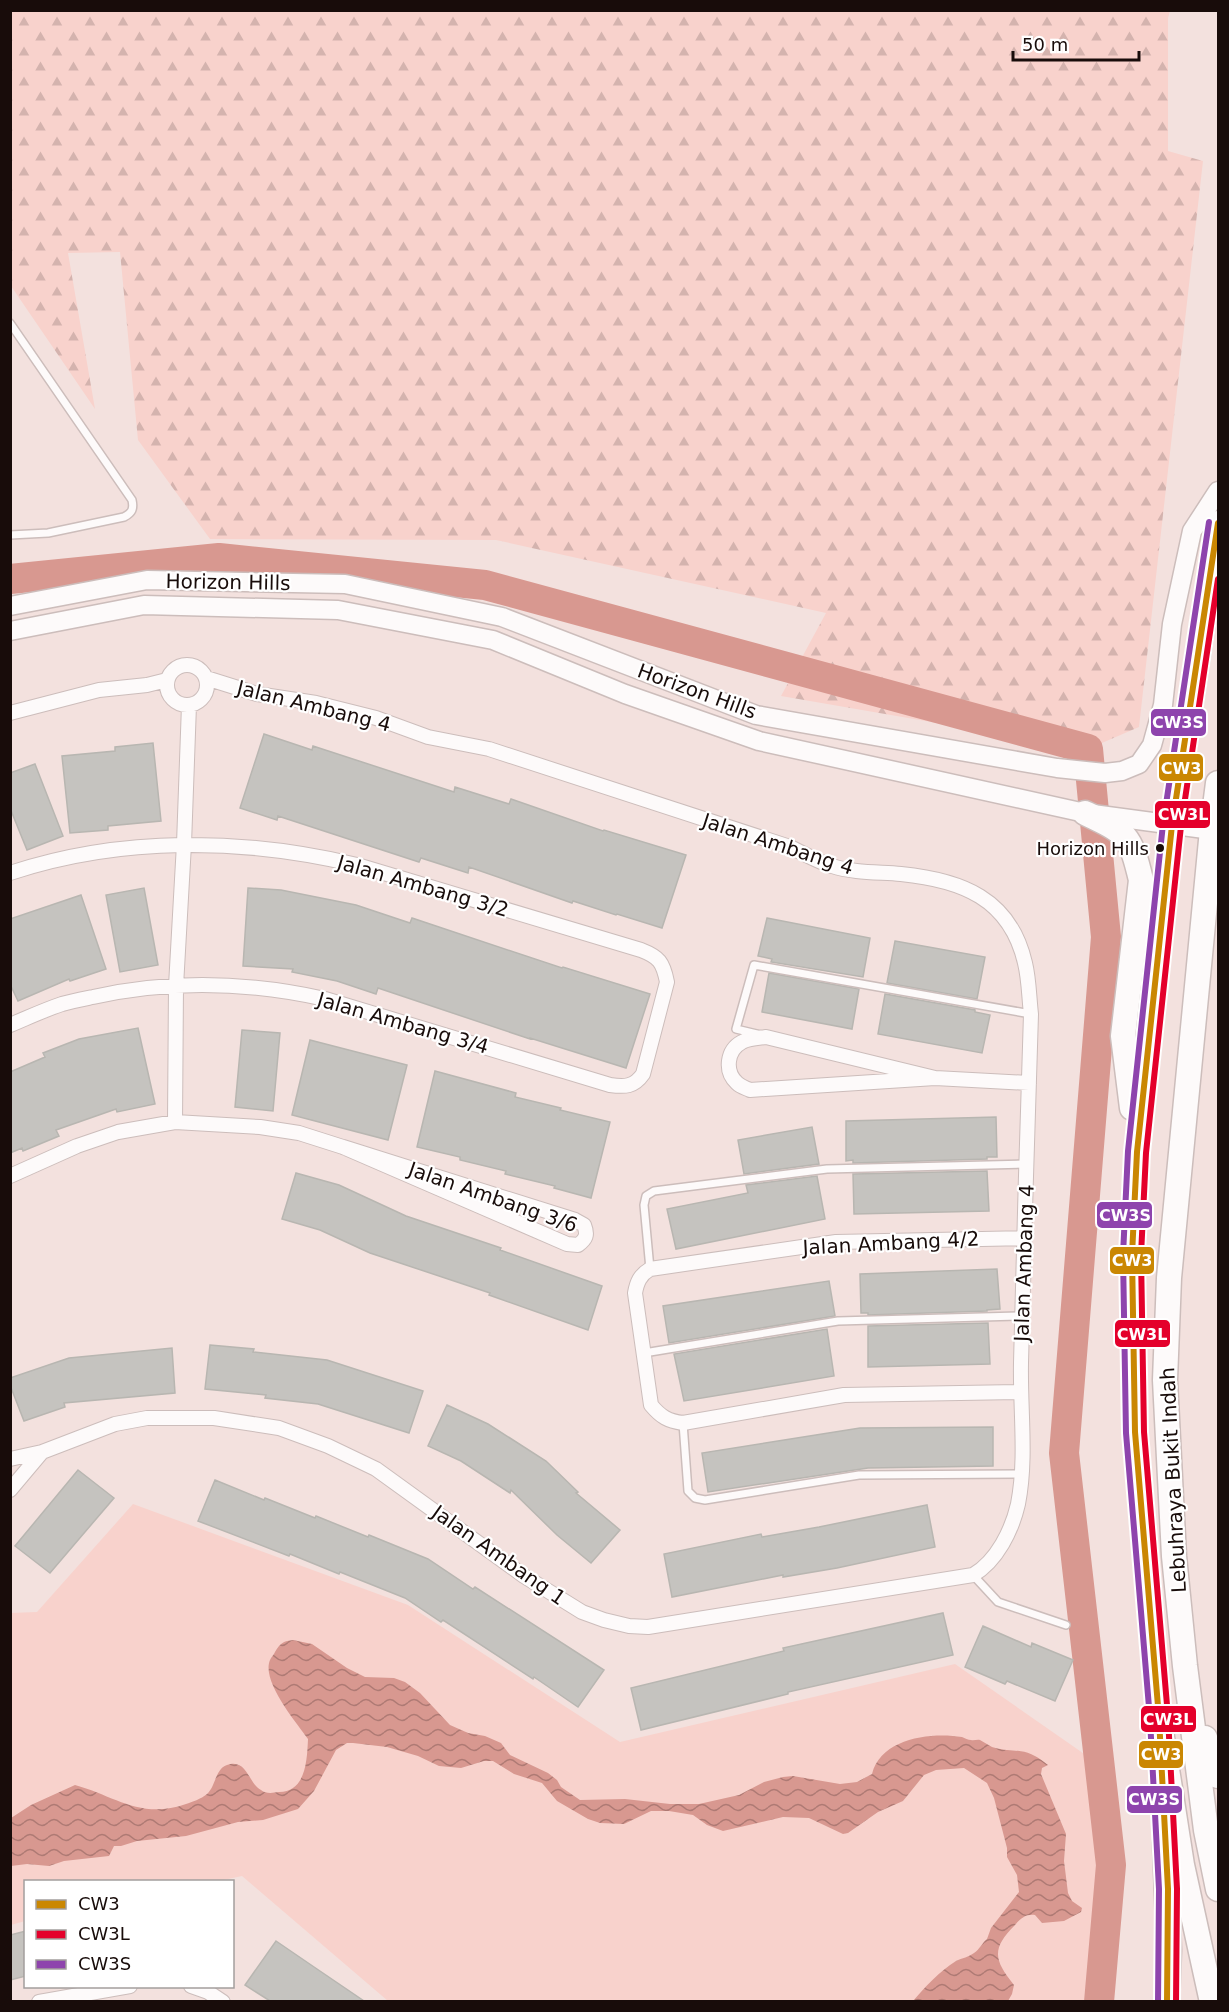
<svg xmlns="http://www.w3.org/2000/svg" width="1229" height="2012" viewBox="0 0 1229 2012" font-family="'DejaVu Sans',sans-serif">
<defs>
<pattern id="forest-firs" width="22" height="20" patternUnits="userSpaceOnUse" patternTransform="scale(1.5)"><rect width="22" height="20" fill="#f8d2cc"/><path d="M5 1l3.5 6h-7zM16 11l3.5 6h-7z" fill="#d4b3ae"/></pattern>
<pattern id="water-waves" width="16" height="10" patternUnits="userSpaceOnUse" patternTransform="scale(1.5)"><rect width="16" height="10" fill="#d89890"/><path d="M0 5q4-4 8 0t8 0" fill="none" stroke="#ae7a74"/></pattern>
</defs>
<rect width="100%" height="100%" fill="#f3e1de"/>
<path fill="#f8d2cc" d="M133,1504L408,1605L620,1742L955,1664L1090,1758C1101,1840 1115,1919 1099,2001H388L242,1876L214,1882H26L25,1921L11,1925L10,1613L37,1612Z"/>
<path fill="url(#forest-firs)" d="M10,11H1170L1168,18V151L1203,161L1139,727L1088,749L781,696L826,613L496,540L210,539L138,440L120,252L68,253L95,409L11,286Z"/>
<path fill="url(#water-waves)" d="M293,1640L312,1644L347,1668L365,1677L394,1678L405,1682L420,1693L450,1725L468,1733L485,1736L501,1743L510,1755L548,1773L557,1780L561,1787L580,1800L625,1799L670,1804H699L739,1795L764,1782L783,1777L793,1776L840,1784L857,1782L872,1774C881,1738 931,1732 962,1737C965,1738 968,1740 971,1740C974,1741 977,1739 980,1740C984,1742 988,1745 992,1747C1019,1755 1022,1744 1048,1765L1042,1768L1041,1774L1066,1834L1064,1861L1068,1893L1072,1901L1082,1908L1081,1912L1064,1921L1042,1923L1035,1915C1026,1914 1021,1918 1015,1925C991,1949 994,1960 1014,1985L1012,1994L1008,2001H913C925,1987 940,1971 956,1961C962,1958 969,1957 974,1953C980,1949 982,1943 987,1939L991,1928L1019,1892L1017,1875L1007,1857V1848L994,1798L987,1783L964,1768L936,1770L924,1775L903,1801L878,1812L848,1833L843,1834L809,1818L783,1817L723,1831L707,1825L693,1815L669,1811H651L624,1824L600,1823L588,1819L557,1801L542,1783L514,1774L493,1761H484L461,1768L439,1766L418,1756L387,1747L353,1743H347L336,1750L314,1791L298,1809L263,1820L238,1822L186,1836L137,1841L121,1846H114L109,1856L64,1861L49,1866L27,1864L11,1866V1818L31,1805L75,1785C115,1796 141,1820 186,1804C192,1802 201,1799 207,1794C216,1786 215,1769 227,1765C247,1758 248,1783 261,1790C266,1794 272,1793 279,1792C306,1792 307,1760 308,1739C296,1722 261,1681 270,1660C271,1657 274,1655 275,1652C280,1643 284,1641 293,1640Z"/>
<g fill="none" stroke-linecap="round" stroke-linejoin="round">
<path stroke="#d89890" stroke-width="30" d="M10,579L219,558L485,585L1088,749L1106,937L1064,1453L1111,1865L1099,2002"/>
</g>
<path fill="#c5c3bf" stroke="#b8b6b1" stroke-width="1.5" d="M264,734L312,750L313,746L454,792L455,787L509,804L511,799L603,831L604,830L686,855L662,928L617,914L616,915L573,901L572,903L469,867L468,873L421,858L419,862L278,816L277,820L240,808Z
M153,743L161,821L108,826V830L70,833L62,756L115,751V747Z
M35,764L63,836L27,850L10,808V773Z
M144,888L158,965L120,972L106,895Z
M248,888L281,890L356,905L410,923L412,918L562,968L563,967L650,994L626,1068L530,1038V1039L378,988L376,994L337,981L292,972L293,969L243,966Z
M81,895L106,969L70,981L69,979L18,1001L10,984V919Z
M767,918L870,938L863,977L771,962L772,959L758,956Z
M895,941L985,957L977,999L887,983Z
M769,973L859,989L852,1029L762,1012Z
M885,994L975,1010V1012L990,1015L982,1053L878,1034Z
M138,1028L155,1104L117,1112L116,1109L56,1130L59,1136L23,1151L22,1148L10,1153V1072L45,1057L43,1053L79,1039Z
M242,1030L280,1033L273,1111L235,1107Z
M310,1040L407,1065L388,1140L292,1115Z
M435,1071L516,1093L515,1097L561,1108L560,1110L610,1122L591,1198L554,1188L555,1186L505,1174L506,1171L460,1160V1157L417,1147Z
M996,1117L997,1157H987V1159L853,1163V1160L846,1161V1121Z
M812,1127L819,1164L744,1174L738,1140Z
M987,1171L989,1211L854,1214L853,1174Z
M296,1173L339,1185L406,1216L501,1248L500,1250L602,1286L588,1330L489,1295L490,1293L370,1253L320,1230L282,1219Z
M817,1176L825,1219L676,1249L667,1209L748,1193L746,1185Z
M997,1269L1000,1309L987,1310V1311L868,1315V1313H861L860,1274Z
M829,1281L835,1316L669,1343L663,1306Z
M988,1323L990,1364L868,1367V1326Z
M827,1329L834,1376L684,1401L674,1354Z
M210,1345L254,1349L253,1352L327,1360L423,1391L409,1433L318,1404L265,1398L266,1395L205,1389Z
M172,1348L175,1393L64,1403L65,1407L24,1421L10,1385V1378L69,1358Z
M447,1405L488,1424L546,1461L578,1492L576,1493L620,1530L591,1563L557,1535L511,1490L510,1493L461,1461L428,1446Z
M993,1427V1466L868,1468L708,1492L702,1453L860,1428Z
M78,1470L114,1498L50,1573L15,1546Z
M215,1480L264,1500L265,1498L315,1518L316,1516L368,1537L369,1535L428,1559L473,1589L475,1587L604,1670L578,1707L534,1677L533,1679L443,1620L441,1622L405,1598L340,1572L339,1574L290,1554L289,1556L198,1521Z
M927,1505L935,1547L837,1568L783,1577V1575L672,1597L664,1554L761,1534L762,1537L819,1527Z
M943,1613L953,1655L788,1692V1694L641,1730L631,1688L784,1651L783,1648Z
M983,1626L1031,1647L1032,1643L1073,1660L1055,1701L1007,1681L1005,1684L965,1667Z
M26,1931V1976L10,1980V1935Z
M276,1941L317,1969L364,2001H270L245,1985Z"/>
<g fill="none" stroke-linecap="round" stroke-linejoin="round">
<g stroke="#ccbdbb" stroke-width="10">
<path id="lane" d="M10,323L132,500C134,509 132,513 124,517L48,533L10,535
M757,1034L736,1029L754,965L1031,1014
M650,1269L644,1205L646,1196L654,1191L827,1169L1027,1164
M644,1353L838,1321L1022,1316
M683,1423L688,1491L695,1498L705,1500L859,1475L1022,1474
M973,1575L998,1602L1066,1625"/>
</g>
<g stroke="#ccbdbb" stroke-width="16">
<path id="street" d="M167 685a20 20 0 1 1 40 0a20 20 0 1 1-40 0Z
M10,713L99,690L147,685L167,680
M10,873C122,836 243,838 357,865L641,950C659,957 663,962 667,982L643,1074C634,1087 625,1087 610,1085L325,999C249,982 169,980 93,997C83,999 72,1001 62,1004C44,1010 27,1018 10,1025
M935,1078L750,1090C746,1088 741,1087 737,1083C724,1071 727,1050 742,1042C749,1038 758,1038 766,1037L935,1078L1029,1083
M175,1122L176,986L184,844L189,705
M10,1176L77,1146L118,1132L175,1122L260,1127L299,1133L343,1147L567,1244L578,1245C586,1239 588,1235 584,1225L575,1220L343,1147
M1020,1392L844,1395L683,1423C668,1421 661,1417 651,1405L635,1293C637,1282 640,1275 650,1269L836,1242L1025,1238
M10,1459L42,1452
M10,1490L42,1452L115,1424L147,1418H214L279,1428L328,1446L376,1469L524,1576L582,1612L604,1620L629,1626L648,1627L973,1575C997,1561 1012,1530 1018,1504C1027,1458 1020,1410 1021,1363C1024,1247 1027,1130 1031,1014C1029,997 1029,979 1025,963C1010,898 961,880 901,874C877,872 854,873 832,866C818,862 803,853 790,847L489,749L428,737L376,718L316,703L257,694L206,678
M191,1986L208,1992L223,2002
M39,2002L130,1986"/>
</g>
<g stroke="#ccbdbb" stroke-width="21">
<path id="secondary" d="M10,606L147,580L345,584L502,617L756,715L1057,768L1105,773L1122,771L1139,764L1152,745L1163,705L1172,624L1192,531L1218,491
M10,631L144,605L338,610L493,640L625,694L759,741L1085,813L1212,830"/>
</g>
<g stroke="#ccbdbb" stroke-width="27">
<path id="highway" d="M1218,783L1212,830L1169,1278L1165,1380L1174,1556L1185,1666L1206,1830L1218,1889
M1085,813C1127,833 1130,834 1141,880L1123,1036L1132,1108
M1205,1738L1218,1776
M1165,1843L1169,1950L1167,2002
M1212,2002L1182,1865L1159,1718L1135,1432L1132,1255L1137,1152L1172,825L1218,523"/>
</g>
<use href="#lane" stroke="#fdfafa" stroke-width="7"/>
<use href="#street" stroke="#fdfafa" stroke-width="14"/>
<use href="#secondary" stroke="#fdfafa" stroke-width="18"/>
<use href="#highway" stroke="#fdfafa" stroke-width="24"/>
<g stroke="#fff" stroke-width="10">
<path id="bus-1" d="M1167,2002L1168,1889L1159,1718L1135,1432L1132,1255L1137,1152L1172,825L1218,523"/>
</g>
<g stroke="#fff" stroke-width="10">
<path id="bus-2" d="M1176,2002L1177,1889L1168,1717L1144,1432L1141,1255L1146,1153L1181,826L1218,579"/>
</g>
<g stroke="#fff" stroke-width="10">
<path id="bus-3" d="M1158,2002L1159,1889L1150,1719L1126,1433L1123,1255L1128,1151L1163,824L1209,522"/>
</g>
<use href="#bus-1" stroke="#ca8702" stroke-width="6"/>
<use href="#bus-2" stroke="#e4002b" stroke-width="6"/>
<use href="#bus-3" stroke="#8e44ad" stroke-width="6"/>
</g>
<circle fill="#180c0a" stroke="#fff" stroke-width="2" cx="1160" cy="848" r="5"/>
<g text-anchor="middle" stroke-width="4.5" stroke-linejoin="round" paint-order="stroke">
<g font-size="18" fill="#180c0a" stroke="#fff" text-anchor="end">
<text x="1149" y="855">Horizon Hills</text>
</g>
<g font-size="20" fill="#180c0a" stroke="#fff">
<text transform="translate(228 582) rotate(1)" y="7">Horizon Hills</text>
<text transform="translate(697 691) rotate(20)" y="7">Horizon Hills</text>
<text transform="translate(314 706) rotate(14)" y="7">Jalan Ambang 4</text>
<text transform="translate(778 844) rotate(18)" y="7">Jalan Ambang 4</text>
<text transform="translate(423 886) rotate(16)" y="7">Jalan Ambang 3/2</text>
<text transform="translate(403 1023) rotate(16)" y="7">Jalan Ambang 3/4</text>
<text transform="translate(493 1197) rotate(19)" y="7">Jalan Ambang 3/6</text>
<text transform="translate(891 1243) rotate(-3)" y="7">Jalan Ambang 4/2</text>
<text transform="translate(1024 1263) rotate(-88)" y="7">Jalan Ambang 4</text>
<text transform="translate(1173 1480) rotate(-93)" y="7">Lebuhraya Bukit Indah</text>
<text transform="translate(499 1555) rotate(35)" y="7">Jalan Ambang 1</text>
</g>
</g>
<g stroke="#fff" stroke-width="2">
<rect x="1150" y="708" width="57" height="29" rx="6" fill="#8e44ad"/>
<rect x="1158" y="753" width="46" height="29" rx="6" fill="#ca8702"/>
<rect x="1154" y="800" width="57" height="29" rx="6" fill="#e4002b"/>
<rect x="1096" y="1201" width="57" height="28" rx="6" fill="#8e44ad"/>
<rect x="1109" y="1246" width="46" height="29" rx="6" fill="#ca8702"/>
<rect x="1114" y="1319" width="57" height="29" rx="6" fill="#e4002b"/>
<rect x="1140" y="1705" width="57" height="28" rx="6" fill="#e4002b"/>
<rect x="1138" y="1740" width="46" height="29" rx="6" fill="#ca8702"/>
<rect x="1126" y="1785" width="57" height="29" rx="6" fill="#8e44ad"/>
</g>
<g font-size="16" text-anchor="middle" font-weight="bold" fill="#fff">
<text x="1178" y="728">CW3S</text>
<text x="1181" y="774">CW3</text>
<text x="1183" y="820">CW3L</text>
<text x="1125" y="1221">CW3S</text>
<text x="1132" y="1266">CW3</text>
<text x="1142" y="1340">CW3L</text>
<text x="1168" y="1725">CW3L</text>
<text x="1161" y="1760">CW3</text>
<text x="1154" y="1805">CW3S</text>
</g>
<rect width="1229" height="2012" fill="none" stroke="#180c0a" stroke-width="24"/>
<rect x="24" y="1880" width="210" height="108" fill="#ffffff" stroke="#a39e9d" stroke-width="1.5"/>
<rect x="36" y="1900" width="30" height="9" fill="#ca8702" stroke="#a39e9d" stroke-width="1.5"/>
<text x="78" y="1910" font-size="18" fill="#180c0a">CW3</text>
<rect x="36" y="1930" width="30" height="9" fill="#e4002b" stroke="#a39e9d" stroke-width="1.5"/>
<text x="78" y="1940" font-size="18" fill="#180c0a">CW3L</text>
<rect x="36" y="1960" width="30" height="9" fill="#8e44ad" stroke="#a39e9d" stroke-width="1.5"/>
<text x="78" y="1970" font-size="18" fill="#180c0a">CW3S</text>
<path d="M1013 51v9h126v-9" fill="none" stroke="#180c0a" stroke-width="3"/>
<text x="1022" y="51" font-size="18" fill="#180c0a" stroke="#ffffff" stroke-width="4.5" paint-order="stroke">50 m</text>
</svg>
